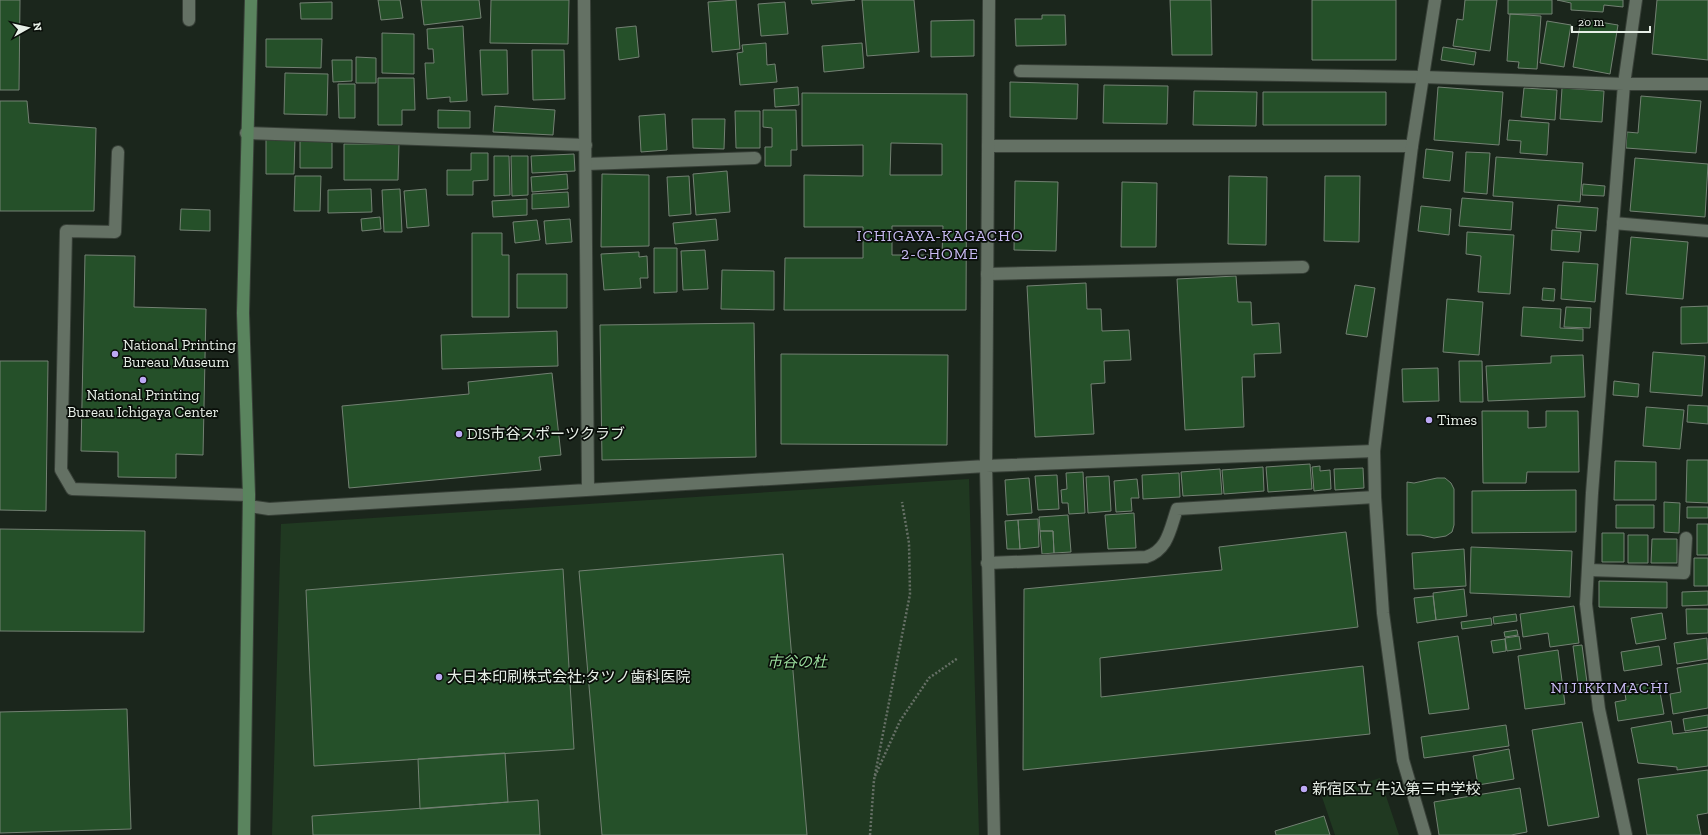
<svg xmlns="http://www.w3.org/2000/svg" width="1708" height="835" viewBox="0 0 1708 835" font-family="'Zilla Slab','Noto Sans JP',serif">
<rect width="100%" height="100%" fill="#1b261c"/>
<path fill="#203921" d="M969,479L979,835H272L281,524Z
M1380,778L1399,835H1335L1322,797Z"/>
<path fill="#255029" stroke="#738173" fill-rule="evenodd" d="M0,0H20L19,90H0Z
M378,0H400L403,18L381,20Z
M421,0H479L481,18L424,25Z
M491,0H569L568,44L490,43Z
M736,0L740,49L712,52L708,2Z
M811,0H855L812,4Z
M862,0H914L919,52L867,56Z
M1170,0H1211L1212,55H1172Z
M1312,0H1396V60H1312Z
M1465,0H1497L1490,51L1453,46L1457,19L1463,20Z
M1508,0H1552V14H1508Z
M1557,0H1623V7L1604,5L1603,12L1571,10V3Z
M1657,0H1708V60L1652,54Z
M332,2V19H301L300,3Z
M785,2L788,34L761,36L758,4Z
M1510,14L1541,16L1537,69L1518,68L1519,62L1507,61Z
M1042,15H1065L1066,45L1016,46L1015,19H1042Z
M1581,19L1618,25L1610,74L1573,67Z
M974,20V56L931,57V21Z
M1547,21L1571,25L1564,67L1540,63Z
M463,26L467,101L450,102V97L427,99L425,63H434L433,49H428L427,29Z
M636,26L639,57L619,60L616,28Z
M382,33L414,34V74L382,73Z
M266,39H322L321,68L266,67Z
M766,43L767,65L775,64L777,82L740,85L737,53L743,52L742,45Z
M862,43L864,68L824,72L822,46Z
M1443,47L1476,52L1474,65L1441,60Z
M480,50H507L508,94L482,95Z
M532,50H564L565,99L533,100Z
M356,57L376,58V83H356Z
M332,60H352V81L333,82Z
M285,73L328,74L327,115L284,114Z
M378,78H414L415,110H402V125H378Z
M1010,82L1078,84L1077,119L1010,117Z
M338,84H355V118H339Z
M1104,85L1168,86L1167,124L1103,123Z
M798,87L799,105L775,107L774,89Z
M1438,87L1503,92L1499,145L1434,140Z
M1524,88L1557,90L1555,120L1521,117Z
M1562,88L1604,91L1602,122L1560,119Z
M1194,91L1257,92L1256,126L1193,125Z
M1263,92H1386V125H1263Z
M802,93L967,94L966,310H784L785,258H863V227H804V175L863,176V145L802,146ZM891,143L942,144V175H890ZM892,226H943L942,255H892Z
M1641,96L1701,101L1696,153L1626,148L1627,132L1638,133Z
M0,101H27L29,123L96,128L94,211H0Z
M495,106L555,110L553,135L493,132Z
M438,110L470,111V128H438Z
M763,110H796L797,150H791V166H765V147H772V128L763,127Z
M735,111H760V148H736Z
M665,114L667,150L641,152L639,116Z
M692,119H725L724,149L693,148Z
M1509,120L1549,123L1547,155L1520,153L1521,141L1507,140Z
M266,139H295L294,174H266Z
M300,141H332V168H300Z
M344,144H399L398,180H344Z
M1426,149L1453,152L1450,181L1423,178Z
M1466,152L1490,153L1487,194L1464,192Z
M471,153H488V180L473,181V195H447V170H471Z
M574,154L575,171L532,173L531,156Z
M494,156H509L510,195L494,196Z
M511,156H528V195L512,196Z
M1496,157L1583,163L1580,202L1493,196Z
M1635,158L1708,164L1705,217L1630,211Z
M727,171L730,212L696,215L693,174Z
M567,174L568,189L532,192L531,177Z
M602,174L649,175V246L601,247Z
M295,176H321L320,211H294Z
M689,176L691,214L669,216L667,177Z
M1229,176L1267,177L1266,245L1228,244Z
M1325,176H1360L1359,242L1324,241Z
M1015,181L1058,182L1056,251L1014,250Z
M1122,182L1157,183L1156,247H1121Z
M1583,184L1605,186L1604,196L1582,195Z
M371,189L372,212L328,213V190Z
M400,189L402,232H384L382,190Z
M426,189L429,226L407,228L404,191Z
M568,192L569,207L532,209V194Z
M1462,198L1513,202L1511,230L1459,226Z
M527,199V215L493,217L492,201Z
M1558,205L1598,208L1596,231L1556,228Z
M1421,206L1451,209L1449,235L1418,231Z
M181,209L210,210V231L180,230Z
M380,217L381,229L362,231L361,219Z
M570,219L572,242L546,244L544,221Z
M716,219L718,240L675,244L673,223Z
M537,220L540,240L515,243L513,222Z
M1552,230L1581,232L1579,252L1551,250Z
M1467,232L1514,235L1510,294L1478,292L1481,256L1466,254Z
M472,233H502V255H509V317H472Z
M1631,237L1688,242L1683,299L1626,294Z
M654,248H677V292L654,293Z
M705,250L708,289L683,290L681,251Z
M639,252V257L647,256L648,278H640L641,288L604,290L601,254Z
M85,255L135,256L134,307L206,309L203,455L176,454V478L118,477V452L81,451Z
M1563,262L1598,264L1595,302L1561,299Z
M722,270L774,271V310L721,309Z
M517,274H567V308H517Z
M1236,276L1238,302H1251L1252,325L1279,323L1281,353L1254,354L1255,377H1242L1244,427L1185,430L1177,279Z
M1086,283L1087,309H1101L1102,331L1129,330L1131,360L1104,361L1105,383L1091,384L1094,434L1035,437L1027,286Z
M1355,285L1375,288L1367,337L1346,334Z
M1543,288L1555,289L1554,301L1542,300Z
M1447,299L1483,302L1479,355L1443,352Z
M1708,306V343L1681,344V307Z
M1523,307L1561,309L1560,328L1583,329V341L1521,336Z
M1566,307L1591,308L1590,328L1564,327Z
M754,323L756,457L602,460L600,325Z
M557,331L558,366L442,369L441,335Z
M1653,352L1705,356L1702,396L1650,392Z
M781,354L948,355L947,445L781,444Z
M1583,355L1585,397L1488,401L1486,366L1551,363V356Z
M0,361H48L46,511L0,510Z
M1459,361H1482L1483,402H1460Z
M1438,368L1439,401L1403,402L1402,369Z
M552,373L561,455L539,457L541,470L349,488L342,406L469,394L468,382Z
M1614,381L1639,384L1638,397L1613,395Z
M1688,405L1708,406V424L1687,422Z
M1646,407L1684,410L1680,449L1643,446Z
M1482,411H1528V428L1546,427V411H1578L1579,472H1527L1526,483H1483Z
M1687,460H1708V503L1686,502Z
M1615,461L1656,462V500H1614Z
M1310,464L1312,489L1268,492L1266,467Z
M1320,466V471L1330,470L1331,489L1314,491L1312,467Z
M1263,467L1264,491L1224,494L1222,470Z
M1363,468L1364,488L1335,490L1334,469Z
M1220,469L1222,494L1183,496L1181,472Z
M1083,472L1085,513L1069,514L1068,503H1062L1061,490L1067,489L1066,473Z
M1179,473L1180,497L1143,499L1142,475Z
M1057,475L1059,509L1038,510L1035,476Z
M1109,476L1111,511L1088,513L1086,477Z
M1029,478L1032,513L1007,515L1005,480Z
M1437,478H1445L1451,483L1454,489V525L1452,532L1446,536L1434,538L1421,535H1407V482L1414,483Z
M1137,479L1139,498H1131L1132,511L1116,512L1114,481Z
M1576,490V532L1472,533V491Z
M1664,502L1680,503L1679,533L1664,532Z
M1616,505H1654V528H1616Z
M1687,507H1708V518H1687Z
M1134,513L1136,548L1108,549L1105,515Z
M1068,515L1071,552L1054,553L1053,531H1040L1039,517Z
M1038,519L1039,547L1020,549L1018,520Z
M1018,520L1020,549H1007L1005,521Z
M1697,524H1708V555H1697Z
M0,529L145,531L144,632L0,631Z
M1040,531H1053L1054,553L1042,554Z
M1346,532L1358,627L1100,658L1101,697L1363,666L1370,734L1023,770L1024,589L1222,570L1219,547Z
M1602,533H1624V562H1602Z
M1628,535H1648V563H1628Z
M1652,539H1677V563H1651Z
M1471,547L1572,551L1570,597L1470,593Z
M1464,549L1466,586L1414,589L1412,553Z
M783,554L807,835H602L579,571Z
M1694,558H1708V586H1694Z
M563,569L574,749L314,766L306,590Z
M1599,581L1667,582V608L1599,607Z
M1464,589L1467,616L1436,620L1433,593Z
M1708,591V605L1682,606V592Z
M1433,596L1436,620L1417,623L1414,598Z
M1574,606L1579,643L1550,647L1548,633L1523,637L1520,614Z
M1686,609H1708V633L1687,634Z
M1662,613L1666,639L1636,644L1631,618Z
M1516,614L1517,621L1494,624L1493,617Z
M1491,618L1492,625L1462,629L1461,622Z
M1517,630L1518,635L1505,637L1504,632Z
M1458,636L1469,709L1429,714L1418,642Z
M1519,636L1521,649L1507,651L1505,638Z
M1707,638L1708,659L1677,664L1674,643Z
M1505,639L1506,651L1493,653L1491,641Z
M1582,645L1588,690L1579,691L1573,646Z
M1659,646L1662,665L1624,671L1621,652Z
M1558,650L1565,704L1525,709L1518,656Z
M1708,663V708L1673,714L1670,694L1681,692L1677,668Z
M1658,681L1664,714L1618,721L1615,702L1626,700L1624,687Z
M127,709L131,829L0,833V712Z
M1708,715V727L1685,731L1683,719Z
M1671,721L1673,734L1708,730V766L1677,770V767L1638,763L1631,728Z
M1582,722L1599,817L1548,826L1532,730Z
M1506,725L1509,746L1424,758L1421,737Z
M1509,749L1514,779L1478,785L1473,756Z
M505,753L508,802L420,809L418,759Z
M1708,770V813L1697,815L1701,835H1647L1638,779Z
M1520,788L1527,832L1511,835H1439L1434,802Z
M538,800L540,835H313L312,816Z
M1324,816L1330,835H1276L1275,831Z"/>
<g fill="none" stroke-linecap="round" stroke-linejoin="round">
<g stroke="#384038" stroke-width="14">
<path id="lane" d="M189,20V0
M1020,71L1423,77
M246,133L586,145
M988,146H1412
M118,152L115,232L66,231L61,470L72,489L249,495
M586,164L755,158
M1613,223L1708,231
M987,274L1303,267
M987,563L1146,557C1168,550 1170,529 1177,509L1375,497
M1588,570L1684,573L1686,538"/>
</g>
<g stroke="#384038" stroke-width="14">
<path id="street" d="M584,0L588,490
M989,0L986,466L994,835
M1423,77L1624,84H1708
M249,506L269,509L986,466L1374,451
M1425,835L1403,760L1383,613L1375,497L1374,451L1412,146L1435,0
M1626,835L1599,709L1586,604L1592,493L1624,84L1636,0"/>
</g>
<g stroke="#384038" stroke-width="14">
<path id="secondary" d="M244,835L249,495L243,313L251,0"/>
</g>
<path stroke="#667066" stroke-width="2.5" stroke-dasharray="2 2" stroke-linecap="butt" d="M875,776L900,721L929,678L958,658
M870,835L874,780L910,594L909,543L902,502"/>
<use href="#lane" stroke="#647164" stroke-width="12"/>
<use href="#street" stroke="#647164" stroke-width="12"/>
<use href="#secondary" stroke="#5a845e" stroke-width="12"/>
</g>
<g fill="#bda9f5" stroke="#090e09" stroke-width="1.5">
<circle cx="115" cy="354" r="4"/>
<circle cx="143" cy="380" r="4"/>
<circle cx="1429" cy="420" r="4"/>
<circle cx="459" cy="434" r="4"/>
<circle cx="439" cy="677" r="4"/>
<circle cx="1304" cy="789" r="4"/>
</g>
<g text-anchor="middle" stroke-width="3.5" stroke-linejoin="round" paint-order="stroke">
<g font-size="15" fill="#e7efe7" stroke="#090e09" text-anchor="start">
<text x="123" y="350">National Printing<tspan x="123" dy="17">Bureau Museum</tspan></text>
<text x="143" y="400" text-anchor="middle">National Printing<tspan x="143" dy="17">Bureau Ichigaya Center</tspan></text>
<text x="1437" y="425">Times</text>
<text x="467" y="439">DIS市谷スポーツクラブ</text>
<text x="447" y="682">大日本印刷株式会社;タツノ歯科医院</text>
<text x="1312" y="794">新宿区立 牛込第三中学校</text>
</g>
<g font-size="15" font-style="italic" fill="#99dc9c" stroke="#090e09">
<text x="797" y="667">市谷の杜</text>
</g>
<g font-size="16" letter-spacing="1" fill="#c9bbf4" stroke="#090e09">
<text x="940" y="241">ICHIGAYA-KAGACHO<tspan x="940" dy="18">2-CHOME</tspan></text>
<text x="1610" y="693">NIJIKKIMACHI</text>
</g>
</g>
<g transform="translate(28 28) rotate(82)" stroke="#090e09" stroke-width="3" paint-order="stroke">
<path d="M0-3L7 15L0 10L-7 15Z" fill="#e7efe7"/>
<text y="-6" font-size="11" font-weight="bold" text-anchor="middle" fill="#e7efe7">N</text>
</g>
<path d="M1572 26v6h78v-6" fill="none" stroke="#e7efe7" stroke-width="2"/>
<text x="1578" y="26" font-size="12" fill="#e7efe7" stroke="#090e09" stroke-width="3" paint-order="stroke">20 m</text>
</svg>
